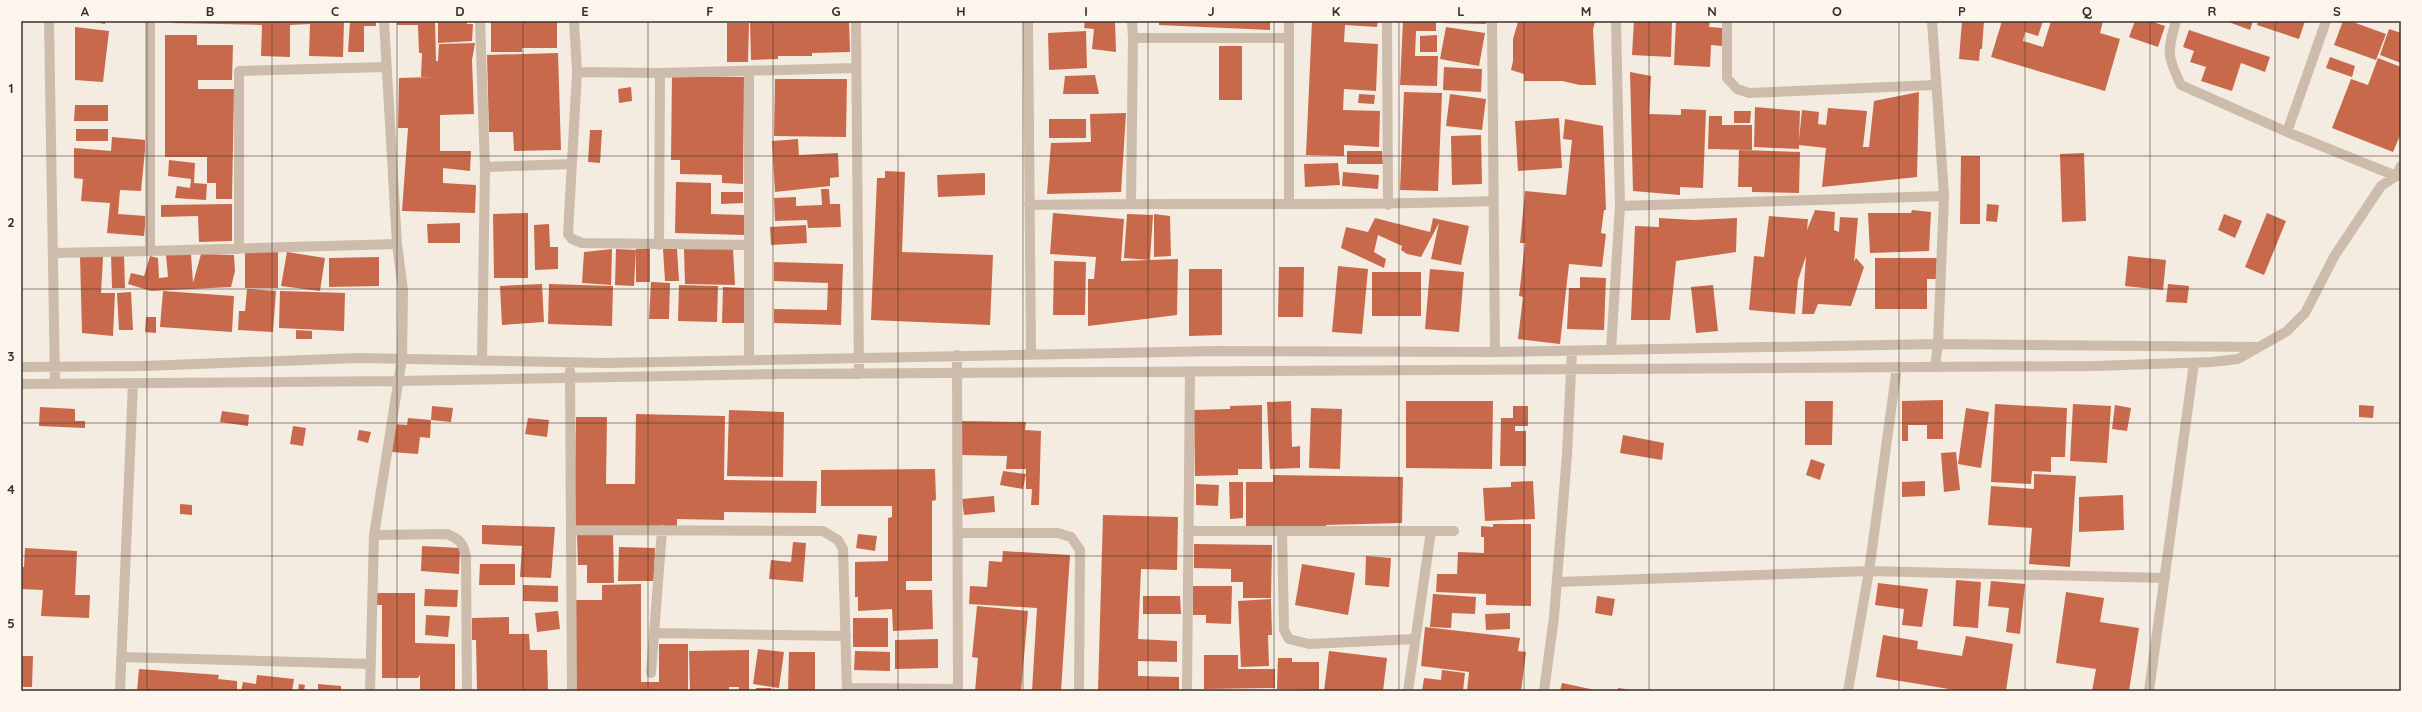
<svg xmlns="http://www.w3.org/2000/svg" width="2422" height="712" viewBox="0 0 2422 712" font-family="Quicksand,sans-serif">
<rect width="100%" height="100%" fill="#f4ebe1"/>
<path fill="#c8694b" d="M89,21H105V24Z
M173,21H344L343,57L309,56L310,24L290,25V57L261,56L262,25L173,23Z
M350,21H376V26H364V52H348Z
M397,21H435L436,61H438L439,44L475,43L472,60L474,114L440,115V151H471L470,171L443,168V183L476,185L475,213L402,211L408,128H398L399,78L433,77H421L422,53H419L418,25H397Z
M438,21H467V24H473L472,41L438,43Z
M491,21H557V48H522V52H491Z
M750,21H849L850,52L812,53V56H778V59L751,60Z
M1085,21H1115L1116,52L1092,49L1094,29L1084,28Z
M1159,21H1270V30L1159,25Z
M1312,21H1378L1377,27L1345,25L1344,42L1378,44L1376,91L1344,89L1343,110L1380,111L1379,147L1344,145V156L1306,155Z
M1403,21H1436V31H1416L1415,56H1438L1437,86L1400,85Z
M1441,21H1486V24L1441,23Z
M1536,21H1595L1593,30L1596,85H1580L1562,81H1524V74L1511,70L1513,61V39L1518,22Z
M1634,21H1672L1671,57L1632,55Z
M1676,21H1710L1709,27L1723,28L1722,46L1711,45L1710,67L1674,65Z
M1962,21H1984L1982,49H1980L1979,61L1959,59Z
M2002,21H2043L2038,36L2025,32L2023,41L2043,47L2051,21H2103L2100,33L2120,39L2105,91L1991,57Z
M2135,21H2150L2165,26L2158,47L2129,37Z
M2226,21H2253L2250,30Z
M2258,21H2305L2299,39L2257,25Z
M2343,21H2350L2386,34L2376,60L2334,45Z
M727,23H749L748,62H727Z
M75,27L109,31L103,82L75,80Z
M1446,27L1485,33L1479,66L1440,59Z
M2389,29L2401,33V63L2380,55Z
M2189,30L2270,57L2265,72L2241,63L2232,91L2201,81L2206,67L2190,62L2194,51L2183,47Z
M1086,31L1087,68L1049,70L1048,33Z
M165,35H197V45H233L232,80H198V89H234L232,199H216V183H207V157H165Z
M1437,35V52H1420V36Z
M1219,46H1242V100H1219Z
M558,53L561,150L514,151L513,132H489L487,55Z
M2330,57L2355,66L2352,77L2326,68Z
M2378,58L2401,67V133L2393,152L2332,128L2351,79L2368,85Z
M1444,67L1482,69L1481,92L1443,90Z
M1630,72L1651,76L1649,114L1681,115V109L1706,110L1703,188L1680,187V195L1633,191Z
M1095,75L1099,94H1063L1065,76Z
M672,76L744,77L743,184L722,183V175L680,174V160H671Z
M775,79H847L846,137L774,136Z
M631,87L632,101L619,103L618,89Z
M1404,92L1442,93L1438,191L1400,190Z
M1919,92L1917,177L1822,187L1826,148L1799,145V149L1754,147L1755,107L1800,111L1799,140L1802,110L1819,112L1818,124L1826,125L1828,108L1867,111L1863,147H1869L1874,101Z
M1359,94L1375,95L1374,104L1358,103Z
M1450,94L1486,99L1482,130L1446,126Z
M75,105H108V121H74Z
M1734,111H1751L1750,123H1734Z
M1126,113L1121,192L1047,194L1051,143L1091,142L1090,114Z
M1709,116H1722V125H1752V150L1708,149Z
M1559,118L1562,168L1518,171L1515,121Z
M1049,119H1086V138H1049Z
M1565,119L1603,126L1606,210H1604L1601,233L1606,234L1602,267L1569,264L1560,344L1518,339L1523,297L1519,296L1525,243H1520L1525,191L1566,195L1572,140L1563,139Z
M76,129H108V141H76Z
M590,130H602L600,163L588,162Z
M1481,135L1482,184L1452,185L1451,136Z
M112,137L146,140L141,191L120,190L118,214L146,216L144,236L107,233L110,203L81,201L83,179L74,178V148L111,151Z
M798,139L799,155L838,153L839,177L830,178V186L775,192L772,141Z
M1739,150L1800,152L1799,193L1752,192V187H1738Z
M1347,151H1382L1383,164H1347Z
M2084,153L2086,221L2062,222L2060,154Z
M1961,156H1980V224H1960Z
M169,160L195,163L194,183L207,184L206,200L175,198L177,186L190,188L191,179L168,176Z
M1338,163L1340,185L1305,187L1304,164Z
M885,171L905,172L902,252L993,255L990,325L871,320L877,178H885Z
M1343,172L1379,175L1378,189L1342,186Z
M985,173V195L938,197L937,175Z
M676,182L711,183V214L744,215V235L675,233Z
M821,189H829L830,204H840L841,227L808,228L807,220L775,221L774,198L796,197V206L822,205Z
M721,192H743V203L721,204Z
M232,204V241L199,242L198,216L161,217V205Z
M1987,204L1999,205L1997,222L1986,221Z
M1815,210L1835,212L1834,230L1839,232L1840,217L1858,218L1854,262L1856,258L1864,267L1851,306L1818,304L1814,314H1802L1806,256L1798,280L1795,314L1749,310L1754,256L1764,257L1769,216L1806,219H1808L1807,230Z
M1912,210L1931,212L1929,251L1870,253L1868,213H1911Z
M528,213V278H494L493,214Z
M1053,213L1124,219L1121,261L1178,259L1177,315L1088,326V279H1094L1096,257L1050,254Z
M2267,213L2286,221L2264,275L2245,267Z
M1127,214L1153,215L1150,260L1124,258Z
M1154,214L1170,216L1171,256L1154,257Z
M2224,214L2242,221L2235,238L2218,230Z
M1375,218L1430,232L1433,218L1469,226L1461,265L1431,259L1439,223L1421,257L1407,254L1401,250L1402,246L1378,235L1374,252L1386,259L1384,268L1341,248L1346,227L1368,232Z
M1659,218L1694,220L1737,218L1736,252L1676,261L1670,320H1631L1635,226L1659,227Z
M460,223V243H428L427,224Z
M549,224L550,247H558V269L535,270L534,225Z
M806,225L807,243L771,245L770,227Z
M650,248V282H636V249Z
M612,249L611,285L582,283L584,252Z
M616,249L636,250L634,286L615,285Z
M663,249H677L679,281H665Z
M684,249H733L735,285L685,284Z
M245,251H278V288H245Z
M287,252L325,258L320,291L281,286Z
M191,254L193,283L201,254L234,255L235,271L231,287L151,291L128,284L131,273L144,276L150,256L158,258L159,278L168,277L166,255Z
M111,255H124L125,288H112Z
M80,256L103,257L101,293H115L113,336L82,333Z
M2128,256L2166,260L2163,290L2125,286Z
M379,257V286L329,287V258Z
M1875,258H1937L1936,279H1927V309H1875Z
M1054,261L1086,262L1085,315H1053Z
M774,262L843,264L841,325L774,323V309L827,310L828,283L774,281Z
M1338,266L1368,269L1362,334L1332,332Z
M1279,267H1304L1303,317H1278Z
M1189,269H1222V335L1189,336Z
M1430,269L1464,272L1459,332L1425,329Z
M1372,272H1421V316H1372Z
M1580,277L1606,278L1604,330L1567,329L1569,288H1580Z
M651,282L670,283L669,319H649Z
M542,284L544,322L502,325L500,286Z
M549,284L613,286L612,326L548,324Z
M2168,284L2189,286L2187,303L2166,302Z
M679,285L718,286L717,322L678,321Z
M1713,285L1718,331L1696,333L1691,287Z
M723,287L745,288L744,323H722Z
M247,289L276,291L273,332L238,330L239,311H245Z
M163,291L234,296L232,332L160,327Z
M280,291L345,293L344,331L279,328Z
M131,292L133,330H119L117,293Z
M146,317H156V333L145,332Z
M296,330L312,331V339H296Z
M1943,400V439H1927V425H1908V441H1902V401Z
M1291,401L1292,447L1300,446V468L1270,469L1267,402Z
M1406,401H1493L1492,469L1406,468Z
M1805,401H1833L1832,445H1805Z
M1995,404L2067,408L2065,457H2051V472L2032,471L2031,484L1991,482Z
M2073,404L2111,406L2107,463L2070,461Z
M1262,405V469H1238V475L1195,476L1194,410L1230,409V406Z
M2115,405L2131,408L2127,431L2112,429Z
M2359,405L2374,406L2373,418L2359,417Z
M432,406L453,408L451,422L431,420Z
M1513,406H1528V426H1515V431H1526V466H1500L1501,418H1513Z
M40,407L75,409V421H85V428L39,426Z
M1311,408L1342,409L1340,469L1309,468Z
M1966,408L1989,412L1981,468L1958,464Z
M729,410L784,412L783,477L727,476Z
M222,411L249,415L248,426L220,422Z
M636,414L725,416L724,480L817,481L816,513L724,512V520L677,519V527L574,526L576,417H607L606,484H635Z
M408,418L431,420L430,438L420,437L418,454L392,452L394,424L407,425Z
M528,418L549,420L547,437L525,434Z
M961,421L1026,422L1025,430L1041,431L1039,505H1031L1032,489H1026V469H1006L1007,456L960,455Z
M293,426L306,428L303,446L290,444Z
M359,430L371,432L368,443L357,440Z
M1623,435L1664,443L1662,460L1620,453Z
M1956,452L1960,490L1944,492L1941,453Z
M1811,459L1825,464L1820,480L1806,475Z
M935,469L936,500L932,501V581H906V590H932L933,629L893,631L892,609L858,611V597H855V562L888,561V518L892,517V506H821V470Z
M1003,471L1026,474L1023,489L1000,485Z
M2034,474L2076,476L2070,567L2029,564L2032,528L1988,525L1991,486L2034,489Z
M1273,475L1403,477L1402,523L1326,525V529L1246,528V482H1273Z
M1533,481L1535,519L1485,521L1483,488L1511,487V482Z
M1925,481V496L1902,497V482Z
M1229,482H1243V518L1230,519Z
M1196,484L1219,485L1218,506L1196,505Z
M2123,495L2124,530L2079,532V497Z
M994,496L995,512L964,515L962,499Z
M180,504L192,505V515L180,514Z
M1103,515L1178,517L1177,570L1141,569L1138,639L1177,641V662L1138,661V676L1179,677V691H1098Z
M1493,524H1531V606L1486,605V594L1436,592L1437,574H1457L1458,552L1484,553V537H1481V526L1493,527Z
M482,525L555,527L551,578L520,577L522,546L482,544Z
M613,534L614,583H587V565H578L577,535Z
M858,534L877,536L875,551L856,548Z
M793,542L806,543L803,582L769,579L771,560L791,562Z
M1194,544L1272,545L1271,598H1243V582H1231V569L1194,568Z
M422,546L460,548L459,574L421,571Z
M619,547L655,548L654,581H618Z
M25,548L77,551L75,595H90L89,618L41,616L43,590L21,589V567H24Z
M1003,551L1070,555L1061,691H1032L1037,608L969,604L970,586L987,587L989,561L1002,562Z
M1366,556L1391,558L1389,587L1365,585Z
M480,564H515V585H479Z
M1302,564L1355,573L1348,615L1295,605Z
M1956,580L1981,582L1978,628L1953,626Z
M1991,581L2025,584L2020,634L2006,632L2009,608L1988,606Z
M1878,583L1928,589L1922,627L1902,625L1904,609L1875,605Z
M641,584V682H659V644H688V691H575V600H602V585Z
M523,585L558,586V602L523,601Z
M1193,586H1232L1231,624L1206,623V615H1193Z
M425,589L458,590L457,607L424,606Z
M2066,592L2104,598L2100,622L2139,628L2129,691H2092L2096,669L2056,663Z
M375,593H415V643L455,644V691H420V675L418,678H382V605H375Z
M1433,594L1476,597L1475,614L1452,613L1451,628L1430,627Z
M1143,596H1180L1181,614H1143Z
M1597,596L1615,599L1612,616L1595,613Z
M1271,599L1272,635H1268L1269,666L1241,667L1238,601Z
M977,606L1028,611L1021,691H975L978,658L972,657Z
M558,611L560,629L537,632L535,613Z
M1510,613V629L1486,630L1485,614Z
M426,615L450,616L448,637L425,635Z
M509,617V634H529L530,650H547L548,691H477L476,640H472V618Z
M853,618H888V647H853Z
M1425,627L1520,638L1518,651L1526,652L1521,691H1467L1469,672L1421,666Z
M1883,635L1918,641L1917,649L1962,656L1966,636L2013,644L2006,691H1961L1876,677Z
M938,639V668L895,669V640Z
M758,649L784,652L779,688L753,684Z
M749,650V691H739V687H729V691H690L689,651Z
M855,651L890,652V671L854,670Z
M1329,651L1387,658L1383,691H1324Z
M789,652H815V691H788Z
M1204,655H1238V669H1275V688L1204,689Z
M21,656H33L32,687H21Z
M1278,658H1292V662H1319V690L1277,689Z
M139,669L219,675L218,679L237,681V691H137Z
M1442,670L1465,673L1463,691H1422L1424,678L1441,680Z
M257,675L294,679L292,691H241L243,682L256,684Z
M1562,683L1595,690V691H1560Z
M299,684L305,685L304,691H298Z
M318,684L341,686V691H318Z
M756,688H771V691H756Z
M1618,688L1631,690V691H1618Z"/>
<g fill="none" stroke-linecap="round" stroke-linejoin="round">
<path stroke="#cdbbac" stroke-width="10" d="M49,21L55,384
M384,21L397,244
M480,21L485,167L482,361
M574,21L577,72L660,73L856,68
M856,21L859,374
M1028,21L1031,355
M1132,21L1133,38H1289
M1289,21V203
M1387,21L1388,205
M1492,21L1495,352
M1727,21V78L1737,89L1749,93L1935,85
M1932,21L1944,196L1938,344L1935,366
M2176,21C2167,52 2167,56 2181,85L2287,132L2396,176L2401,166
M577,72L568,234L572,239L582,243L749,245
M2287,132L2326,21
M485,167L571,164
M1131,203L1133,38
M1029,205C1184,202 1339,207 1493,201
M1620,206L1944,196
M659,245L660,73
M239,249V71L386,67
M150,251L397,244L403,290L402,358L374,535L370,691
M54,253L150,251V21
M1611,350L1620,206L1616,21
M957,355L958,691
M749,360V71
M21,367L143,366L359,358L606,363L1216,351L1495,352L1938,344L2259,347
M570,371L572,691
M21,384L398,381L779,374L2095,366L2212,362L2238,359L2287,331L2305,313L2335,255L2381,186L2396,176H2401
M571,530L823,531L838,540L843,549L847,691
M1188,531H1431L1408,691
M1282,531L1284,630L1289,639L1309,644L1415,639
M1431,531H1454
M958,533H1058L1071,537L1080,550L1079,691
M374,535L447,534C460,539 464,544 466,558L467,691
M1557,582L1869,571L2165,578
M655,633L846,636
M122,657L371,664
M651,673L662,530
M847,688L958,689
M120,691L133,383
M1187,691L1190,372
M1544,691L1554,617L1567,454L1572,351
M1848,691L1869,571L1897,367
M2149,691L2194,363"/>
</g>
<path fill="none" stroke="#3b302b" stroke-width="1" stroke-opacity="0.55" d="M147,21V691M272,21V691M397,21V691M523,21V691M648,21V691M773,21V691M898,21V691M1023,21V691M1148,21V691M1274,21V691M1399,21V691M1524,21V691M1649,21V691M1774,21V691M1899,21V691M2025,21V691M2150,21V691M2275,21V691M21,156H2401M21,289H2401M21,423H2401M21,556H2401"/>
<rect width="2422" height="712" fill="none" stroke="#fbf5ee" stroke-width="44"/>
<rect x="22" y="22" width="2378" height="668" fill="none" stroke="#3b302b" stroke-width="1.5"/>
<g font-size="13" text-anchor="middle" font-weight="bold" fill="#3b302b">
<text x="85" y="16">A</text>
<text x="210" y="16">B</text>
<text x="335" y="16">C</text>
<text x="460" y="16">D</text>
<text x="585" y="16">E</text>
<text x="710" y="16">F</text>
<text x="836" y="16">G</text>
<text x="961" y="16">H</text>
<text x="1086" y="16">I</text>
<text x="1211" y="16">J</text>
<text x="1336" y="16">K</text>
<text x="1461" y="16">L</text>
<text x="1586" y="16">M</text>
<text x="1712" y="16">N</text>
<text x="1837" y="16">O</text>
<text x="1962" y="16">P</text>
<text x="2087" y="16">Q</text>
<text x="2212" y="16">R</text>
<text x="2337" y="16">S</text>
<text x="11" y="93">1</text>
<text x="11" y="227">2</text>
<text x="11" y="361">3</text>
<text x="11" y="494">4</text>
<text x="11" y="628">5</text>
</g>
</svg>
